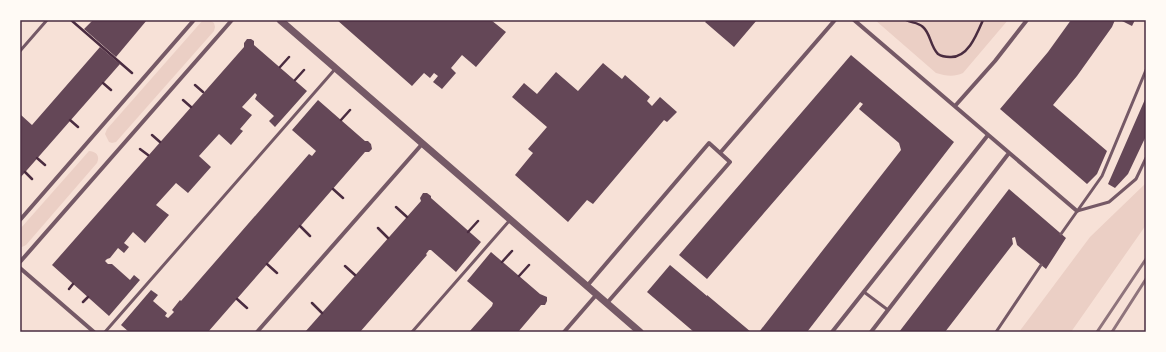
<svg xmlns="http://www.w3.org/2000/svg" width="1166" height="352" viewBox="0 0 1166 352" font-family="Overpass,sans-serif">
<rect width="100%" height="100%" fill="#f7e1d7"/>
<path fill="#ebcfc5" d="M203,20H210L214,23L215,27L214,31L116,142L112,143L109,142L105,134L107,129Z
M875,20H1008L963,73C954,77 946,76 936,73Z
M89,151C97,152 100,156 97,163L26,245L20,248V229Z
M1146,183V225L1071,332H1019L1090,237Z"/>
<path fill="#644757" d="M93,20H147L116,57L84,29Z
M337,20H491L506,32L476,67L462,55L451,68L456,73L442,89L433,82L438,76L434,73L430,78L424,73L412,86Z
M707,20H757L734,47L705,22Z
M1071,20H1115L1112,27L1077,76L1053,105L1107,151L1097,174L1087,184L1000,109L1048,52Z
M1120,20H1135L1132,26Z
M247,39H251L254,41V45L307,91L275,127L269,121L274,116L255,99L257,95L255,93L242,107L252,115L240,129L243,131L231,145L219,134L199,156L211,167L188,193L176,183L156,205L169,215L145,243L133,232L124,243L129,247L124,253L118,248L110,258L107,259L105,261L108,264H112L130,280L134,275L140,280L109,316L52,265L244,47V43Z
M100,47L120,64L20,178V115H21L32,125Z
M851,55L954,142L807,332H759L901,150L899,143L859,109L863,104L860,102L707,279L679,255Z
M603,63L622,79L625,75L650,97L647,101L652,106L660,97L677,112L667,122L664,120L593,204L587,200L568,222L515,175L533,153L528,149L547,127L512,97L524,83L537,94L556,72L578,91Z
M1146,97V136L1128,174L1115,188L1108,184Z
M318,100L365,141H368L371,144L372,149L369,152H365L208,332H129L121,325L151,290L158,295L153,301L167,313L165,316L168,318L174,312L172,310L180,300L181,301L309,154L312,156L316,151L292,130Z
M1009,189L1066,238L1046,269L1017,245L1015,237L1012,238L1013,244L945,332H899Z
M423,193H427L431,196V198L481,242L456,272L431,250H429L426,254L427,255L360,332H305L421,201L420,198Z
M491,252L540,294L547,297V301L545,305H541L518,332H469L492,306L493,303L467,281Z
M670,265L707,296V295L751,332H694L647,292Z"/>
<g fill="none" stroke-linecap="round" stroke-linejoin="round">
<path stroke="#4a2c40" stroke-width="2.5" d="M71,20L132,73
M906,20C911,23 918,22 923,27C931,34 930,46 938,54C941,56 946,57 950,57C968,58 977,34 983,20
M280,67L289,57
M295,80L304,70
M103,83L111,90
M195,85L203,92
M183,100L191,107
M70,120L78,127
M341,120L350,110
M152,135L160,142
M140,149L148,155
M37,158L45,165
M25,172L32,179
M333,189L343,198
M396,207L407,217
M300,226L310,236
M378,228L388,238
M468,232L478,221
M502,262L512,251
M267,264L277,273
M345,266L355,275
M519,276L529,265
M69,289L73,284
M237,299L247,308
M83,302L88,297
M312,303L322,313"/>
<path stroke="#755966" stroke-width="3" d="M20,51L47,20
M1077,211L1109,202L1136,179L1146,158
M1061,234L1102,176L1146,70
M864,292L888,310
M105,332L336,68
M412,332L510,220
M996,332L1041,265"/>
<path stroke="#755966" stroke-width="4" d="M854,20L1077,211
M955,106L995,61L1027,20
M720,153L835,20
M20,220L194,20
M20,262L232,20
M20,268L94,332
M587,286L709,143L730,162L607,303
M257,332L423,143
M564,332L597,294
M832,332L988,135
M871,332L1009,153"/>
<path stroke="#755966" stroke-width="7" d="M280,20L640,332"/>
<path stroke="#8f747c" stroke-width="3" d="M1097,332L1146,259
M1112,332L1146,279"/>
</g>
<rect width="1166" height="352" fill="none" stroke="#fffaf5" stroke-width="42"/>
<rect x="21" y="21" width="1124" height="310" fill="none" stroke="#4a2c40" stroke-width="1.5"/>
</svg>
